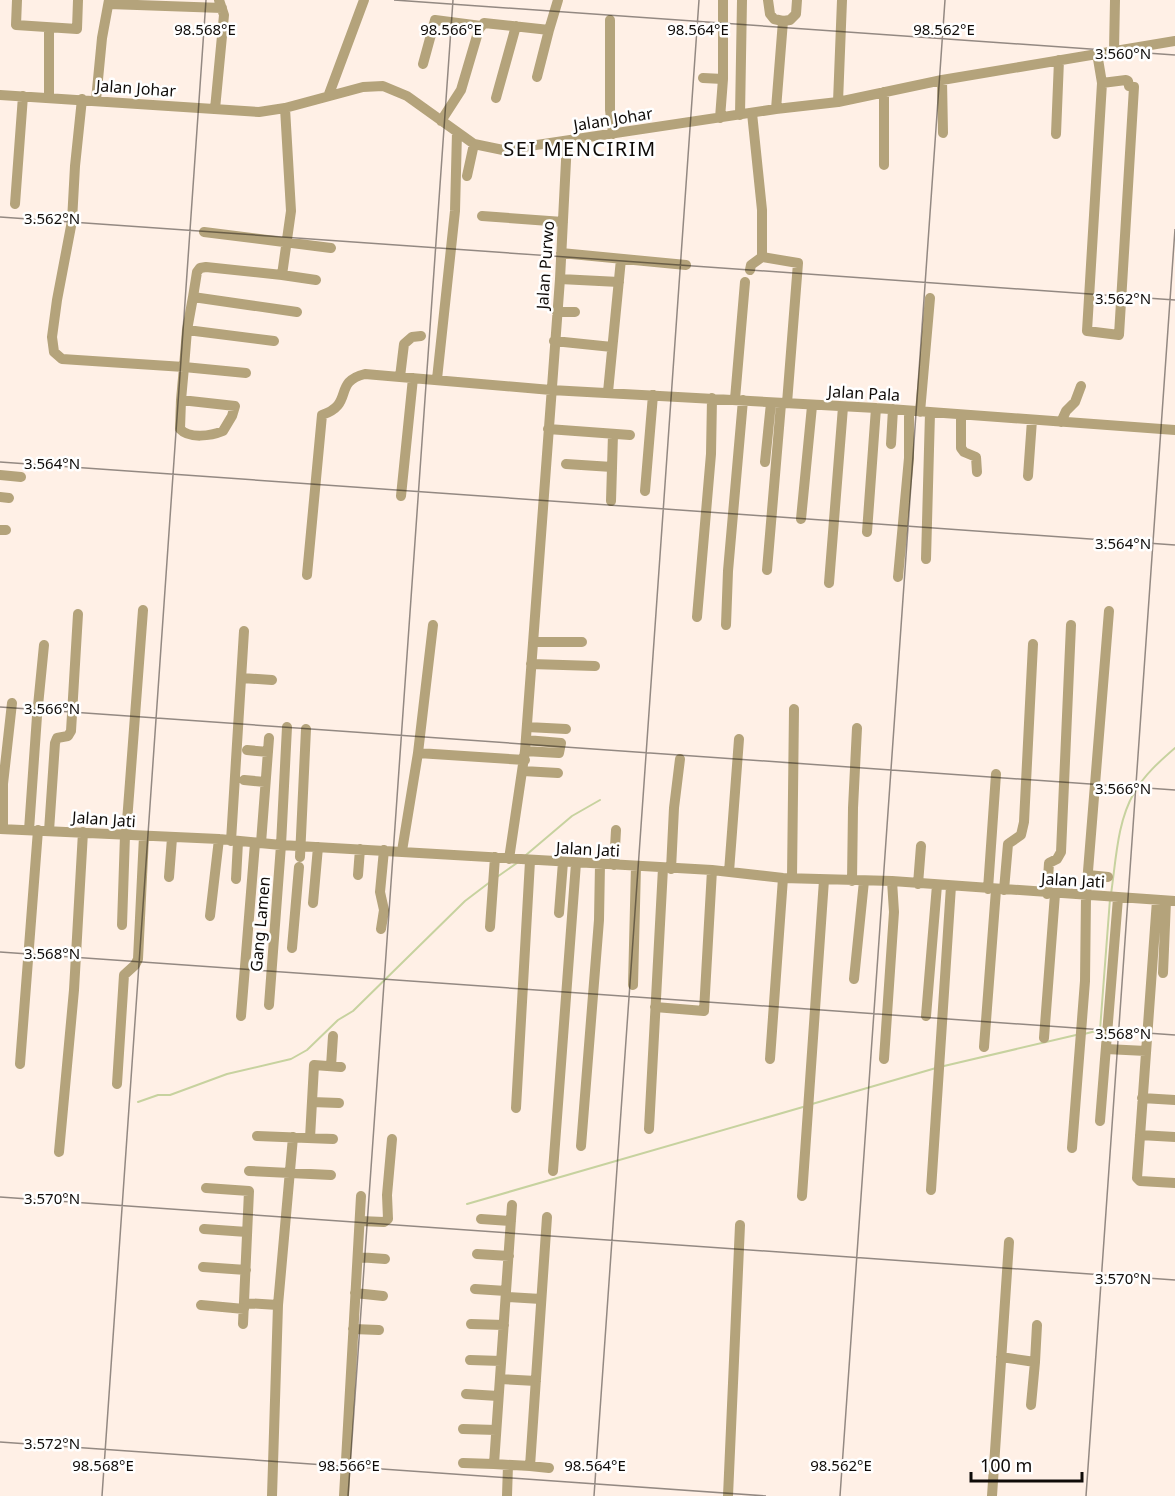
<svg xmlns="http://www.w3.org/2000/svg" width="1175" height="1496" viewBox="0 0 1175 1496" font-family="'Noto Sans',sans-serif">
<rect width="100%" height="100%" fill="#fff0e6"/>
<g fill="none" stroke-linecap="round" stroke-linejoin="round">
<path stroke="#c7d29f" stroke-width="2" d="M526,855L572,816L600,800
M497,877L517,863
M1111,894C1116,861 1117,822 1134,793C1144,775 1160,761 1175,748
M1084,1034L1100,1030L1110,899
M944,1066L1076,1035
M138,1102L158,1095H170L227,1074L291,1059L307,1050L338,1020L353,1011L465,901L490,882
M812,1104L936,1068
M467,1204L803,1107"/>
<path stroke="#b4a37b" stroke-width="10" d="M17,0L16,25L77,29L78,0
M768,0L770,14L774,19L783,21
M109,4L222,8
M610,20V110L613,134
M49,28V97
M549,30L558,0
M1114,51L1115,0
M1097,53L1102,83L1087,331L1119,335L1134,87L1129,86L1128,81L1126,80L1102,83
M423,64L435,20L481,26
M703,78L723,79
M942,80L943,133
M329,94L364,0
M0,95L259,112L285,108L363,87L383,86L407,96L474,144L503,150L776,109L838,102L942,80L1175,41
M496,98L516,26
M82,99L75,166L72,221L57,300L52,337L54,352L62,359L184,367L181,400L235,406L232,416L223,431C211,436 189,439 180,429L181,400
M96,100L102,38L109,0
M838,102L842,0
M215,109L224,15L219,0
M776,109L783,21L790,20L796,14L797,0
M752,113L762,210V257
M740,115L742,0
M720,118L723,79V0
M441,121L461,90L479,29L484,23L549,30L537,77
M1056,134L1059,60
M884,165V92
M467,176L474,144
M15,204L23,96
M482,216L563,222
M204,232L331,248
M561,253L686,265
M762,257L798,263L787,403
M750,270L751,265L762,257
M282,275L291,211L285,108
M560,279L619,282
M193,297L187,330L274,341
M297,312L193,297L197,272L200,268L206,267L282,275L316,280
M557,312H575
M187,330L184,367L246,373
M554,341L612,347
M400,377L404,344L412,337L421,336
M437,379L455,211L457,132
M608,392L621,259
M735,399L745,282
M920,412L930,298
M961,415V448L964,452L976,457L977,472
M1061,422L1066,411L1075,402L1081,386
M548,429L630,435
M891,444L893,409
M765,462L771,403
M566,464L612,467
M0,475L21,477
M1028,476L1032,420
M645,491L653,395
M401,496L413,378
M0,497L9,498
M611,501L613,434
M801,519L812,406
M0,530H6
M867,532L876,408
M926,559L930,413
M767,570L781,404
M307,575L322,415C355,404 332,382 365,374L551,390L876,408L1175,430
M898,577L909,458V411
M829,583L843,407
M697,617L711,454L712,398
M726,625L728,571L743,400
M534,642H582
M531,664L595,666
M242,678L272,680
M527,727L566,729
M247,750L268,752
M525,751L559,753L561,743L526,740
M418,753L525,760
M523,771L558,773
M244,780L265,782
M0,829L219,839L281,845L712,870L783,878L892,881L1175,901
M3,829V784L12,703
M29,830L37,716L44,645
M49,831L55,743L57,738L68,736L71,731L78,614
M126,835L143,610
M231,841L244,631
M261,843L269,738
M402,851L418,753L433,625
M300,857L306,729
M509,859L525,751L560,279L567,141
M614,865L616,830
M671,869L674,808L680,759
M729,872L739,739
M358,875L360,849
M1088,875L1108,877
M169,877L172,838
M792,878L794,709
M236,879L238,842
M852,881L853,808L857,728
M918,884L921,846
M988,889L996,774
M1004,890L1008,844L1021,835L1024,822L1033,644
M1047,894L1049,863L1057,859L1061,852L1071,625
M1157,900L1137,1178L1140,1181L1175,1183
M313,903L318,847
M559,913L563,862
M210,916L219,839
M122,925L125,835
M490,927L495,857
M381,929L384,910L380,892L384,850
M292,948L299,867
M1163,973L1166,901
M854,979L864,881
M633,985L636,866
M269,1005L281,845L287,727
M655,1007L704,1011L712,870
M241,1016L255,843
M926,1016L937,885
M1044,1038L1055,894
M984,1047L996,890
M1106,1049L1146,1051
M770,1059L783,878
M884,1059L894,912L892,881
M20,1064L38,830
M331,1066L333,1036
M117,1084L124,975L135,965L138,959L144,836
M1142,1098L1175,1100
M312,1102L339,1103
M516,1108L530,861
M1100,1121L1118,898
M649,1129L663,868
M1140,1135L1175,1137
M257,1136L333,1139
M310,1138L314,1065L341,1067
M581,1146L599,920L600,864
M1072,1148L1085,981L1086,896L1109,611
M59,1152L74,990L83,832
M249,1171L331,1175
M553,1171L576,863
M206,1188L249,1191L243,1324
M931,1190L951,886
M802,1196L824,880
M512,1205L494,1464L530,1466L547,1217
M481,1219L511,1221
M360,1221L384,1222L388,1219L387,1195L392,1139
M204,1229L247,1232
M477,1254L509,1256
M358,1257L385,1259
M203,1267L246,1270
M475,1289L506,1291
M355,1293L383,1296
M506,1297L541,1299
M245,1303L278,1305
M201,1305L244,1309
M471,1324L504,1325
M353,1329L379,1330
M1001,1357L1035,1362L1031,1405
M470,1360L501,1361
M1035,1362L1037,1325
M500,1379L536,1381
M466,1394L498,1396
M463,1429L496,1430
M463,1463L494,1464
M530,1466L549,1468
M272,1496L278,1305L293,1137
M344,1496L361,1196
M507,1496L508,1465
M728,1496L740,1225
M992,1496L1009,1242"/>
</g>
<path fill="none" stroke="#0f0b08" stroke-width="1.5" stroke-opacity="0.45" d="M394,0L1175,55M0,217L1175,300M0,462L1175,545M0,707L1175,790M0,952L1175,1035M0,1197L1175,1280M0,1442L766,1496M102,1496L206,0M348,1496L453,0M594,1496L699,0M840,1496L945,0M1086,1496L1175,229"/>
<g text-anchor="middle" stroke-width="5" stroke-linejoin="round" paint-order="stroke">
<g font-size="16" fill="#0f0b08" stroke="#fff">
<text transform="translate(136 88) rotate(4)" y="6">Jalan Johar</text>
<text transform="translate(613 119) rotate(-9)" y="6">Jalan Johar</text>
<text transform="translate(545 265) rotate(-86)" y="6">Jalan Purwo</text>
<text transform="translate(864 393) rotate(3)" y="6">Jalan Pala</text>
<text transform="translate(104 819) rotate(4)" y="6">Jalan Jati</text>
<text transform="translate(588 849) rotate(3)" y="6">Jalan Jati</text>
<text transform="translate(1073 880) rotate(3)" y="6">Jalan Jati</text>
<text transform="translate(260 924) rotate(-85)" y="6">Gang Lamen</text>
</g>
<g font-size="20" letter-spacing="1.5" fill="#0f0b08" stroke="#fff">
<text x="580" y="156">SEI MENCIRIM</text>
</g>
</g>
<g font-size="15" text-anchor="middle" fill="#0f0b08" stroke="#fff" stroke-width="5" stroke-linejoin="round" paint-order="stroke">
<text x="205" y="35">98.568°E</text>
<text x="451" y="35">98.566°E</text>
<text x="698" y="35">98.564°E</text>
<text x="944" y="35">98.562°E</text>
<text x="1123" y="59">3.560°N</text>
<text x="52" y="224">3.562°N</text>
<text x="1123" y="304">3.562°N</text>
<text x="52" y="469">3.564°N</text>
<text x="1123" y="549">3.564°N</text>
<text x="52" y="714">3.566°N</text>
<text x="1123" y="794">3.566°N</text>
<text x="52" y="959">3.568°N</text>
<text x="1123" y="1039">3.568°N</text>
<text x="52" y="1204">3.570°N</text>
<text x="1123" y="1284">3.570°N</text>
<text x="52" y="1449">3.572°N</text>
<text x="103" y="1471">98.568°E</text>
<text x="349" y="1471">98.566°E</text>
<text x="595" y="1471">98.564°E</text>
<text x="841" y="1471">98.562°E</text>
</g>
<path d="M971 1472v9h111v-9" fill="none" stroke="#0f0b08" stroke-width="3"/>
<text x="980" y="1472" font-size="18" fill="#0f0b08" stroke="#ffffff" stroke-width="4.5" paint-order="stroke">100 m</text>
</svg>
